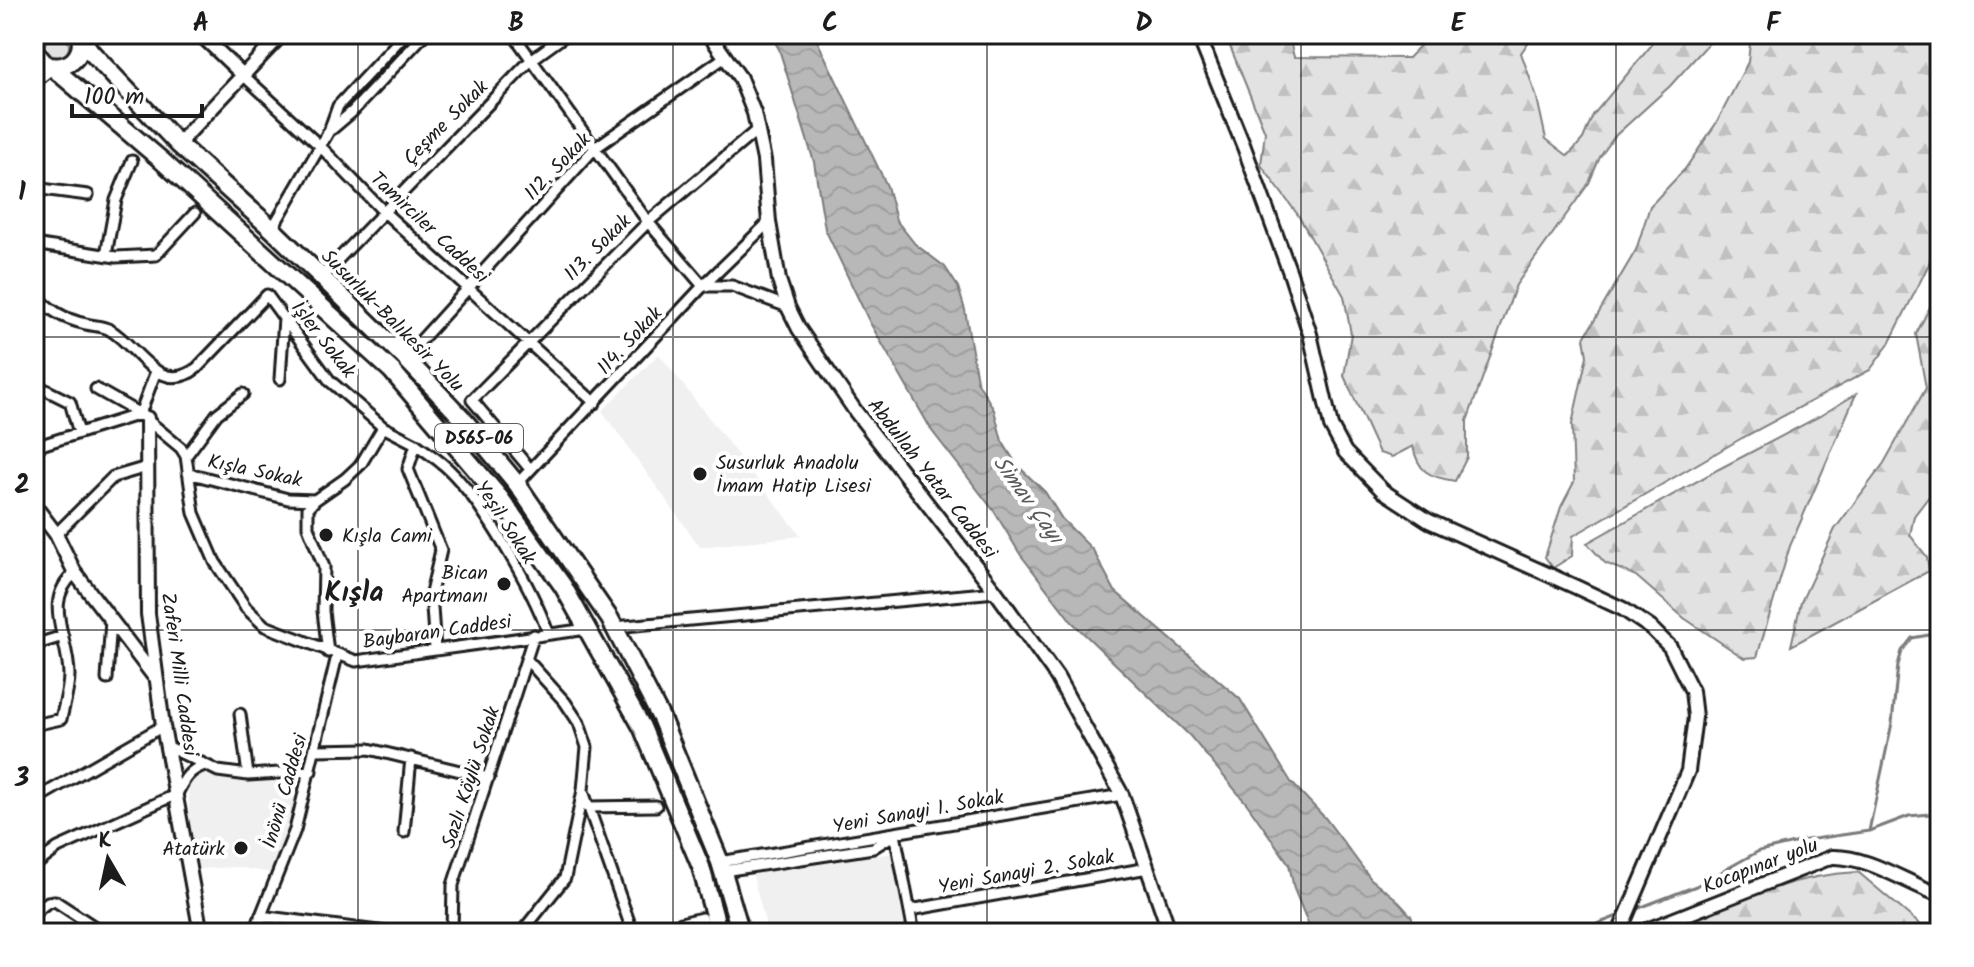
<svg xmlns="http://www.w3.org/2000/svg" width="1974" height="967" viewBox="0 0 1974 967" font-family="Kalam,sans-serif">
<defs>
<pattern id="forest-firs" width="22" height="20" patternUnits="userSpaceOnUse" patternTransform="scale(2)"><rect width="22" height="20" fill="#e2e2e2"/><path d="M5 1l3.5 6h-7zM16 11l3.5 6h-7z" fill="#c1c1c1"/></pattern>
<pattern id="water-waves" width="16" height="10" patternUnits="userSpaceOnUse" patternTransform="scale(2)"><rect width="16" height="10" fill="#b8b8b8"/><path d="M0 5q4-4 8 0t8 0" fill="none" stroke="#9e9e9e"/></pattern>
</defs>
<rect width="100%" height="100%" fill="#fff"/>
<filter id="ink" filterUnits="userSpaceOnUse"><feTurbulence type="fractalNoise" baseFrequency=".0125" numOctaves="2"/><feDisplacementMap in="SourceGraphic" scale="16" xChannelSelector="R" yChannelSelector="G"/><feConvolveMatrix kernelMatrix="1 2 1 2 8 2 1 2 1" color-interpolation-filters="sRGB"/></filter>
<g filter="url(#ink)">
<path fill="#f0f0f0" d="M659,354L801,536L700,547L602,411Z
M196,774L264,781L306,779L271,873L236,867L196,869L190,833L188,782Z
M896,853L910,933H768L751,869Z"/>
<path fill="#e2e2e2" stroke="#7f7f7f" stroke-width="2" d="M45 46a12 12 0 1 1 24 0a12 12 0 1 1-24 0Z"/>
<path fill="url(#forest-firs)" stroke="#7f7f7f" stroke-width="2" d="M1225,34H1288L1294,57L1408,58L1431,34H1534L1521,53L1537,98L1546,139L1568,156L1583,139L1593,115L1650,47L1655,34H1717L1670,86L1615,136L1600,157L1589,183L1516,285L1467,421V457L1455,481C1429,477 1418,472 1413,446L1392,457L1379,453L1344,376L1351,334L1344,296L1298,215L1261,165L1265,132Z
M1751,34H1940V216L1929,264L1889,344L1870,370L1742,438L1573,536L1572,556L1553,568L1545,557L1561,507L1574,482L1572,424L1587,356L1584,338L1636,250L1650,206L1685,169L1717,122L1748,62Z
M1940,288V482L1914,516L1910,535L1927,557L1929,571L1791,646L1801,602L1835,529L1884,463L1926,388L1916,334Z
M1856,394L1790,546L1757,657L1744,658L1684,618L1636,576L1605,563L1587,543L1719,469L1820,416Z
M1858,872L1930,933H1671C1729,902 1791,875 1858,872Z"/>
<path fill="url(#water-waves)" stroke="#7a7a7a" stroke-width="2" d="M770,34H814L887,186L896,220L915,244L945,267L958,287L965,310L977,381L994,410L1002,441L1017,465L1045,492L1062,519L1093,550L1115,591L1240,699L1291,782L1326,819L1371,879L1395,898L1412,917L1413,933H1312L1294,889L1289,864L1247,804L1190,736L1072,622L1020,554L994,511L932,431L869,321L825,229L814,162L779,49Z"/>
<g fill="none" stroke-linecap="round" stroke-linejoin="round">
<path stroke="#7a7a7a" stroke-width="3" d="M1869,831L1892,723L1898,665L1902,651L1912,638L1940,633
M1634,910L1696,886L1759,851L1807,840L1869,831L1909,816L1940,813
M1574,933L1623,914"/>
<g stroke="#1c1c1c" stroke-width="15">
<path id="street" d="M513,34L648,222L703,286H732L788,307
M243,75L320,146L383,211L595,403
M332,129L352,112L425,34
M34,188L88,195
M272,229L329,131L338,106L405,34
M34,244L116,257L156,255L195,213
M106,255L116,200L132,161
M322,276L531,60L567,34
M34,293C49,310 63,319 86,324C93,326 104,326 110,330C138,346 159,397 197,368L267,295L330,381L383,427L416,444L408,469L441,550L431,593L435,650
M405,358L595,148L725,57
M280,379L284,318
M34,384L70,402L79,433
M96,389L140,414L181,448L186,456L194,513L215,562L246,608L265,626L356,661L587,629
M140,414L156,371
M416,444C425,451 436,458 445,466C480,497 533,589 548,633
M34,452L41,445L140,414
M186,456L217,414L243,394
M530,469L472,400L648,222L757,130
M188,473L288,499L315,500
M517,484L703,286L769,222
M56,534L113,477L147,467
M614,627L996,592
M34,645L63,636
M328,652L323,611L324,567L308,527V508L315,500L345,479L361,464L383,427
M107,679L111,620
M240,714L248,775
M34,725L61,719C64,705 69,690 69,675C69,637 41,602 75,573
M167,746L218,771L248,775L311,771
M315,750L369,749L489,778
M584,794L633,933
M34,800L163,726
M587,807L656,806
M404,832L411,758
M895,834L914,933
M720,862L1122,795
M34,866L58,848L177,794C184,779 189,770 205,765
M723,871L873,848L889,838
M910,910L1148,868
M34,913L48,902L55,901L104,933
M260,916L394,933
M681,923L702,918L706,933
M254,933L295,830L337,656
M452,933L453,885L534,635
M521,933L565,878L583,790L587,747L579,723L565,702L528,661"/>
</g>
<g stroke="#1c1c1c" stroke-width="18">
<path id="secondary" d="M200,34L243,75
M709,34L740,78L754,113L764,160L769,222L779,280L788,307L799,329L856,412L996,592L1057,677L1122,795L1170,933
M1198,34L1244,147L1290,273L1310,334L1331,426L1345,452L1383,491L1429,521L1576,587L1623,609L1651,628L1670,647L1692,691L1695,717L1688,771L1619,933
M34,81L52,67
M178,144L282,34
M147,418L148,614L163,726L201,933
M34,505L56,534L75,573L153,675
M1639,933L1832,857C1869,856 1906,883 1940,895"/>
</g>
<g stroke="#1c1c1c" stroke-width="22">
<path id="highway" d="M34,36L35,34
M81,38L91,52L178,144L272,229L405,358L463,419L517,484L610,619L661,718L720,862L741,933
M34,51L46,65C68,71 85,57 80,34
M52,67L160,159L392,371L500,498L563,586L642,727L701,867L719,933"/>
</g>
<use href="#street" stroke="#fff" stroke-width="9"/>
<use href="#secondary" stroke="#fff" stroke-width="12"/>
<use href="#highway" stroke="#fff" stroke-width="16"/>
</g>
</g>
<path fill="none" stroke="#1c1c1c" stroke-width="2" stroke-opacity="0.55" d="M358,34V933M673,34V933M987,34V933M1301,34V933M1616,34V933M34,337H1940M34,630H1940"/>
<g fill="#1c1c1c" stroke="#fff" stroke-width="3">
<circle cx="700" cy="474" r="8"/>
<circle cx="326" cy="535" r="8"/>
<circle cx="504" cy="584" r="8"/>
<circle cx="241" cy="848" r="8"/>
</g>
<g text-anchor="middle" stroke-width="8" stroke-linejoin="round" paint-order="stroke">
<rect fill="#fff" stroke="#606060" stroke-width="2" x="435" y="424" width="88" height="28" rx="6"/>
<g font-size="18" font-weight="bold" fill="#1c1c1c">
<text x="479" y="444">D565-06</text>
</g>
<g font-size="20" fill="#1c1c1c" stroke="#fff">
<text transform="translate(445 122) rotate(-45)" y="7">Çeşme Sokak</text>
<text transform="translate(557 166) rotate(-46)" y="7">112. Sokak</text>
<text transform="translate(430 227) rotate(43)" y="7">Tamirciler Caddesi</text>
<text transform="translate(597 247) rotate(-45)" y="7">113. Sokak</text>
<text transform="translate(393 320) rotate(45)" y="7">Susurluk-Balıkesir Yolu</text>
<text transform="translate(324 339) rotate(52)" y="7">İşler Sokak</text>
<text transform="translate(629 340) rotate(-47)" y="7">114. Sokak</text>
<text transform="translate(255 470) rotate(12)" y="7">Kışla Sokak</text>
<text transform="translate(933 478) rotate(52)" y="7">Abdullah Yatar Caddesi</text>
<text transform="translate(506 522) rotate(57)" y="7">Yeşil Sokak</text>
<text transform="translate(437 631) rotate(-8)" y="7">Baybaran Caddesi</text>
<text transform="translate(180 674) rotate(82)" y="7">Zaferi Milli Caddesi</text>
<text transform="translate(470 777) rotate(-72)" y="7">Sazlı Köylü Sokak</text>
<text transform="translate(284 791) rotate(-74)" y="7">İnönü Caddesi</text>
<text transform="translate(918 811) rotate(-10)" y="7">Yeni Sanayi 1. Sokak</text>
<text transform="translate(1760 865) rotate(-21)" y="7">Kocapınar yolu</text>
<text transform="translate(1026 871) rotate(-10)" y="7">Yeni Sanayi 2. Sokak</text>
</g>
<g font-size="20" fill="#1c1c1c" stroke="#fff" text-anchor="start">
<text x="716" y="469">Susurluk Anadolu<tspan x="716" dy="23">İmam Hatip Lisesi</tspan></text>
<text x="342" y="542">Kışla Cami</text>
<text x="488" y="579" text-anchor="end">Bican<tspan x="488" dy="23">Apartmanı</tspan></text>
<text x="225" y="855" text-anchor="end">Atatürk</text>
</g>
<g font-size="22" font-style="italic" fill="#5a5a5a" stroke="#fff">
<text transform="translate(1029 499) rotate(54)" y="8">Simav Çayı</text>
</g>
<g font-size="28" font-weight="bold" fill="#1c1c1c" stroke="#fff">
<text x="354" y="601">Kışla</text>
</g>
</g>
<rect width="1974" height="967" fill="none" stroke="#fff" stroke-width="88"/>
<g transform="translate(108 859) rotate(351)" stroke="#ffffff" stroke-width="6" paint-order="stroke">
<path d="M0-6L14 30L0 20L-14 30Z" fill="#1c1c1c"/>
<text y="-12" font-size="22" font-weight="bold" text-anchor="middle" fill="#1c1c1c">K</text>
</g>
<path d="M72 104v12h130v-12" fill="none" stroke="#1c1c1c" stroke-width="4"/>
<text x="84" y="104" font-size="24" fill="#1c1c1c" stroke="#ffffff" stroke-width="6" paint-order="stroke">100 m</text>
<rect x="44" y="44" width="1886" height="879" fill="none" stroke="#1c1c1c" stroke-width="3"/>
<g font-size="26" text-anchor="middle" font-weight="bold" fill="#1c1c1c">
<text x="201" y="31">A</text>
<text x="516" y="31">B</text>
<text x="830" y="31">C</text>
<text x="1144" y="31">D</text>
<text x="1458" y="31">E</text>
<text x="1773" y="31">F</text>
<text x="22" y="200">1</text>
<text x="22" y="493">2</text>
<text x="22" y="786">3</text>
</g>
</svg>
